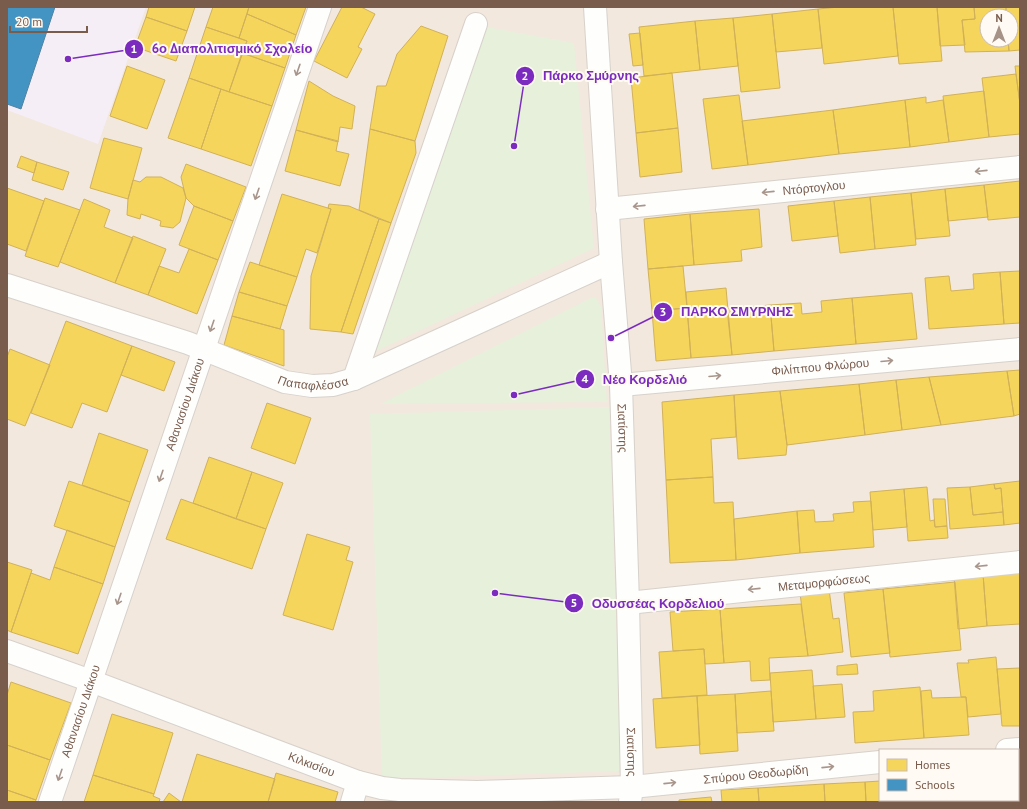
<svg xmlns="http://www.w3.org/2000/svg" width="1027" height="809" viewBox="0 0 1027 809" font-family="'PT Sans',sans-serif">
<rect width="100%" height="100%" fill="#f9f5f0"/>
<path fill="#f2e8de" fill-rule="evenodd" d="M7,7H1020V802H7ZM987,16H1011V40H987ZM880,750H1018V800H880Z"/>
<path fill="#f6eef6" d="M7,7H146L98,144L7,110Z"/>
<path fill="#e7f0db" d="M486,27L574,43L594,248L372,353Z
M591,298H596L601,307L607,402L380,404Z
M609,407L621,771L382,779L370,414Z"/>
<path fill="#f6d55c" stroke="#d1b158" d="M149,7H195L187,31L146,17Z
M213,7H249L239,38L206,27Z
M249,7H306L296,35L247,14Z
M342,7H361L375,14L358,47L362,49L347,78L314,61Z
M839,7H893L898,56L824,64L818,9Z
M893,7H937L942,61L899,64Z
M937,7H974L975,19L962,20L965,45L940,46Z
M974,7H1006V16H987V40H1008L1009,51L965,52L962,20L975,19Z
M1006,7H1020V50L1009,51L1008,40H1011V16H1006Z
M818,9L822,48L776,52L772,14Z
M247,14L296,35L285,68L242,53L247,41L239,38Z
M772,14L780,88L741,92L733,18Z
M146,17L187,31L176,61L135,47Z
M733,18L738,66L700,70L695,21Z
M695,21L700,70L644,76L639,27Z
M421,26L448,36L415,141L370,129L377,86H386L397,54Z
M206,27L247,41L229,92L189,78Z
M640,33L643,65L633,66L629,34Z
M242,53L285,68L272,106L229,92Z
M127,66L165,80L147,129L110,116Z
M1015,66H1020V104L1016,74Z
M672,73L678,128L636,133L631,78Z
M1016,74L1020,104V134L989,137L982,78Z
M189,78L221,89L201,149L168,138Z
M309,81L333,96L355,106L352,129L340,127L338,142L296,130Z
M221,89L272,106L251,166L201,149Z
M984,91L989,137L949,142L943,96Z
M739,95L748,165L712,169L703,99Z
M926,97V103L943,100L949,142L910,147L905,100Z
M905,100L910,147L839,154L833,110Z
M833,110L839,154L748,165L742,121Z
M678,128L682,172L640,177L636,133Z
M370,129L415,141L416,153L391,223L359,210Z
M296,130L338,141L336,151L349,154L340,186L285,171Z
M104,138L142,148L128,199L90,188Z
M21,156L37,162L34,173L17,167Z
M37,162L69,172L63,190L32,180Z
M186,164L246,187L233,221L194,206L186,198L181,177Z
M146,177H161L183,188L186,198L180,222L173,228L160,226L161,221L141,214L140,219L127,215L128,199L133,180L140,182Z
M1020,181V217L988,220L984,185Z
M984,185L988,217L948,221L945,189Z
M7,188L44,201L26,251L7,244Z
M945,189L950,236L916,239L911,193Z
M911,193L916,245L875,249L870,197Z
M282,194L331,209L317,253L306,249L297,277L259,265Z
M870,197L875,249L840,253L834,201Z
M45,198L80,210L58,267L25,256Z
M84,199L110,210L104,227L133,238L115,283L60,262Z
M834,201L838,236L792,241L788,206Z
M329,204L349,206L379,219L341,332L310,329L311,276L331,209L328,208Z
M194,206L233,221L218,260L179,245Z
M759,209L762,247L741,250L742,261L694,265L690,214Z
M690,214L694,265L648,269L644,219Z
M379,219L391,223L353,334L341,332Z
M133,236L166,249L148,295L115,283Z
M189,249L218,260L197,314L148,295L159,266L179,273Z
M250,262L297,277L287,306L239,292Z
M683,266L687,308L652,311L648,269Z
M1020,271V323L1004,324L1000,272Z
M1000,272L1004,324L929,329L925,278L949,276L951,291L974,289L973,274Z
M726,288L732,355L691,358L686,292Z
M239,292L287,306L280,329L232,316Z
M912,293L917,339L856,344L852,298Z
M852,298L856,344L774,351L770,305L801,303L802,314L822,312L821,301Z
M770,305L774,351L732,355L727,309Z
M687,308L691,358L656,361L652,311Z
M232,316L284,330V366L224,345Z
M66,321L132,346L107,412L82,403L72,428L31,413Z
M132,346L175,362L164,391L121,375Z
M10,349L50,365L25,426L7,419V357Z
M1020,370V414L1014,416L1007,371Z
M1007,371L1014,416L941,425L929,377Z
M929,377L941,425L902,430L896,380Z
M896,380L902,430L865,435L859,384Z
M859,384L865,435L787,445L780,391Z
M780,391L787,445L786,455L738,459L734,395Z
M734,395L736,437L711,439L713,477L666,480L662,402Z
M267,403L311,418L295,464L251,448Z
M99,433L148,450L130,502L82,485Z
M209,457L252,472L236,519L193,503Z
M252,472L283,483L266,529L236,519Z
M713,477L714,503L733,502L736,560L670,563L666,480Z
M69,481L130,502L115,547L54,526Z
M1020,481V523L1004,525L1001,488L995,489L994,484Z
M994,484L995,489L1001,488L1003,512L973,515L970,487Z
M927,487L930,521L934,520L935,527L947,526L948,538L908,541L904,489Z
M970,487L973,515L1003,512L1004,525L950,529L947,488Z
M904,489L907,527L873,530L870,492Z
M181,499L266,529L252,569L166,539Z
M933,499H945L947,526L935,527Z
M871,501L874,547L800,553L797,511L814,510L815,522L834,521L833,514L854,512L853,502Z
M797,511L800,553L736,560L734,519Z
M67,530L115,547L103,584L54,567Z
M307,534L350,547L346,560L353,562L333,630L283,615Z
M7,562L32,570L11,632L7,630Z
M54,567L103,584L78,654L11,632L31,573L50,580Z
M1020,572V624L987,626L983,574Z
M983,574L987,626L958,629L954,576Z
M955,582L961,650L890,657L883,589Z
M829,589L833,619L839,618L843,652L808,656L800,593Z
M883,589L890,653L851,657L844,593Z
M801,604L808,656L769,658L770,680L751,681L750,661L724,663L720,609Z
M720,609L724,663L705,664L704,649L673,651L670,612Z
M704,649L707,695L662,698L659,652Z
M996,657L1001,714L968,717L966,697H961L957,663H969L968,660Z
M857,664L858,674L837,675V666Z
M1020,668V726H1002L997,669Z
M812,670L816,719L773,722L770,673Z
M11,682L71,703L50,760L7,745V695Z
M842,684L845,717L816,719L813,686Z
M920,687L924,738L855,743L853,712L874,711L873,691Z
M931,690L932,698L966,697L969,735L924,738L921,691Z
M771,691L774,731L737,733L735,694Z
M735,694L738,751L700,754L697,696Z
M697,696L700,745L656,748L653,699Z
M112,714L173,733L154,794L93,775Z
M7,745L50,760L36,800L7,790Z
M197,754L275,779L268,802H182Z
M276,773L338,792L335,802H268Z
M93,775L154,794L153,796L160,799L159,802H84Z
M1020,780V802H1012L1011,800H1018V781Z
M880,781V800H926V802H866L865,782Z
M865,782L866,802H825L824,784Z
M824,784L825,802H759L758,788Z
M758,788L759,802H722L721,790Z
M7,790L36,800L35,802H7Z
M169,793L181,802H163Z
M711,797L712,802H679V800Z
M926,800H962V802H926Z"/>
<path fill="#4393c3" stroke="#5482a0" d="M7,7H55L21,109L7,104Z"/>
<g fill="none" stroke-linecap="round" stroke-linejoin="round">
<g stroke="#d7d1cb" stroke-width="24">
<g id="minor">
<path d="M354,379L476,24"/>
<path id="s1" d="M628,603L1020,562"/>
<path id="s2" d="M7,651L91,681L358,782L382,788L400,790L477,792L632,787L880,762"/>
<path d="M1007,750L1020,749"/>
<path d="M976,800V802"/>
<path d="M352,802L358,782"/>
</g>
</g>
<g stroke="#d7d1cb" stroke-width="24">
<g id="tertiary">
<path id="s3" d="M595,7L611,262L621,385L628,603L632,787L630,802"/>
<path id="s4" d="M607,209L1020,167"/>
<path id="s5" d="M7,285L188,343L285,382L312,386L333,385L354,379L611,262"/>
<path id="s6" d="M621,385L1020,349"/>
<path id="s7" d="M50,802L320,7"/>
</g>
</g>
<use href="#minor" stroke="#fefefd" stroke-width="22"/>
<use href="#tertiary" stroke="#fefefd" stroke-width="22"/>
</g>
<defs><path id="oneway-shaft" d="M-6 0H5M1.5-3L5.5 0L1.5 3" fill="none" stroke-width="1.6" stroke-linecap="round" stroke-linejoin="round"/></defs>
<g stroke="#a8958b">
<use href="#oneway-shaft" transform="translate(298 70) rotate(109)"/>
<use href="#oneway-shaft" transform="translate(981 171) rotate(174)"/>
<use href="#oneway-shaft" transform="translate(768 192) rotate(174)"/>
<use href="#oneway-shaft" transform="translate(257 194) rotate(109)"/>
<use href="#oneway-shaft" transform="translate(639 206) rotate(174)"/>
<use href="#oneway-shaft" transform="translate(212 326) rotate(109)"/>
<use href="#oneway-shaft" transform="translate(887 361) rotate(-5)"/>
<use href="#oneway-shaft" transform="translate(715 376) rotate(-5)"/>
<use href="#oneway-shaft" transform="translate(161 476) rotate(109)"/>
<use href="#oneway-shaft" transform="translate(981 566) rotate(174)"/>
<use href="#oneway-shaft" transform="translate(754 589) rotate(174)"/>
<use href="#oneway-shaft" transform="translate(119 599) rotate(109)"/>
<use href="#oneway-shaft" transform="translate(828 767) rotate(-6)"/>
<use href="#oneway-shaft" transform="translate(60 775) rotate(109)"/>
<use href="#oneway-shaft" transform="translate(670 783) rotate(-6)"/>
</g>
<g text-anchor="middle" stroke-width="4" stroke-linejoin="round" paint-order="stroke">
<g font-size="12" fill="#7a5c4d" stroke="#fffaf3">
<text dy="4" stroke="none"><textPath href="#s4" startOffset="208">Ντόρτογλου</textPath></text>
<text dy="4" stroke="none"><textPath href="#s6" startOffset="200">Φιλίππου Φλώρου</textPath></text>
<text dy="4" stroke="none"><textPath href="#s5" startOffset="323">Παπαφλέσσα</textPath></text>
<text dy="4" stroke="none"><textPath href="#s7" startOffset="420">Αθανασίου Διάκου</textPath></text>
<text dy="4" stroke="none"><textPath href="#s3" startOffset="422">Σιατίστης</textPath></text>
<text dy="4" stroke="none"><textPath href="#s1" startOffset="197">Μεταμορφώσεως</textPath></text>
<text dy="4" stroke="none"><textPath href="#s7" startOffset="96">Αθανασίου Διάκου</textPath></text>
<text dy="4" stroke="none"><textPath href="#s3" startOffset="746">Σιατίστης</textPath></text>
<text dy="4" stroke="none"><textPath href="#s2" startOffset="325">Κιλκισίου</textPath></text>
<text dy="4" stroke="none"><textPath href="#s2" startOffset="774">Σπύρου Θεοδωρίδη</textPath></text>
</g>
</g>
<path fill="none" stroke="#7b2cbf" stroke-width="1.5" d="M68 59L134 49M514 146L525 76M611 338L663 312M514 395L585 379M495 593L574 603"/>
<g fill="#7b2cbf" stroke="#fffaf3" stroke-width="1.5">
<circle cx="68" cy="59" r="4"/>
<circle cx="514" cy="146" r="4"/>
<circle cx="611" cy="338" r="4"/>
<circle cx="514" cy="395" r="4"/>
<circle cx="495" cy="593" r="4"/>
<circle cx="134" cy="49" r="10"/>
<circle cx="525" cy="76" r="10"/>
<circle cx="663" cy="312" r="10"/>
<circle cx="585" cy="379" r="10"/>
<circle cx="574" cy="603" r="10"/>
</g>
<g font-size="12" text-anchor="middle" font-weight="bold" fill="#fff">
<text x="134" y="53">1</text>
<text x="525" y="80">2</text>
<text x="663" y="316">3</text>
<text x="585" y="383">4</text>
<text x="574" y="607">5</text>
</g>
<g font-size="13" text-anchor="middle" font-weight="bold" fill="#7b2cbf" stroke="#fffaf3" stroke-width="4" stroke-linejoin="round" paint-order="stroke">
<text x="232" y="53">6ο Διαπολιτισμικό Σχολείο</text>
<text x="591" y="80">Πάρκο Σμύρνης</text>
<text x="737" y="316">ΠΑΡΚΟ ΣΜΥΡΝΗΣ</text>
<text x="645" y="384">Νέο Κορδελιό</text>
<text x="658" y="608">Οδυσσέας Κορδελιού</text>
</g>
<rect width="1027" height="809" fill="none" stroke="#7a5c4d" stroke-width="16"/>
<rect x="879" y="749" width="140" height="52" fill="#fffaf3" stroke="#cabbb1"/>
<rect x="887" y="759" width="20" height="12" fill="#f6d55c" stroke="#cabbb1"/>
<text x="915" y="769" font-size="12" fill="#7a5c4d">Homes</text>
<rect x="887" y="779" width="20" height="12" fill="#4393c3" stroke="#cabbb1"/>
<text x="915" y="789" font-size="12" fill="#7a5c4d">Schools</text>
<g transform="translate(999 28)"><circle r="19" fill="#fffaf3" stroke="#cabbb1"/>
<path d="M0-3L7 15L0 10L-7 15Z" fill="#a69286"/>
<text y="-6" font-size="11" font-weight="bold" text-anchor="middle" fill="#7a5c4d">N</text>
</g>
<path d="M10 26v6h77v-6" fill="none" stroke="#7a5c4d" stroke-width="2"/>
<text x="16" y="26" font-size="12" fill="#7a5c4d" stroke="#fffaf3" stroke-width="3" paint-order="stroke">20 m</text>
</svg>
